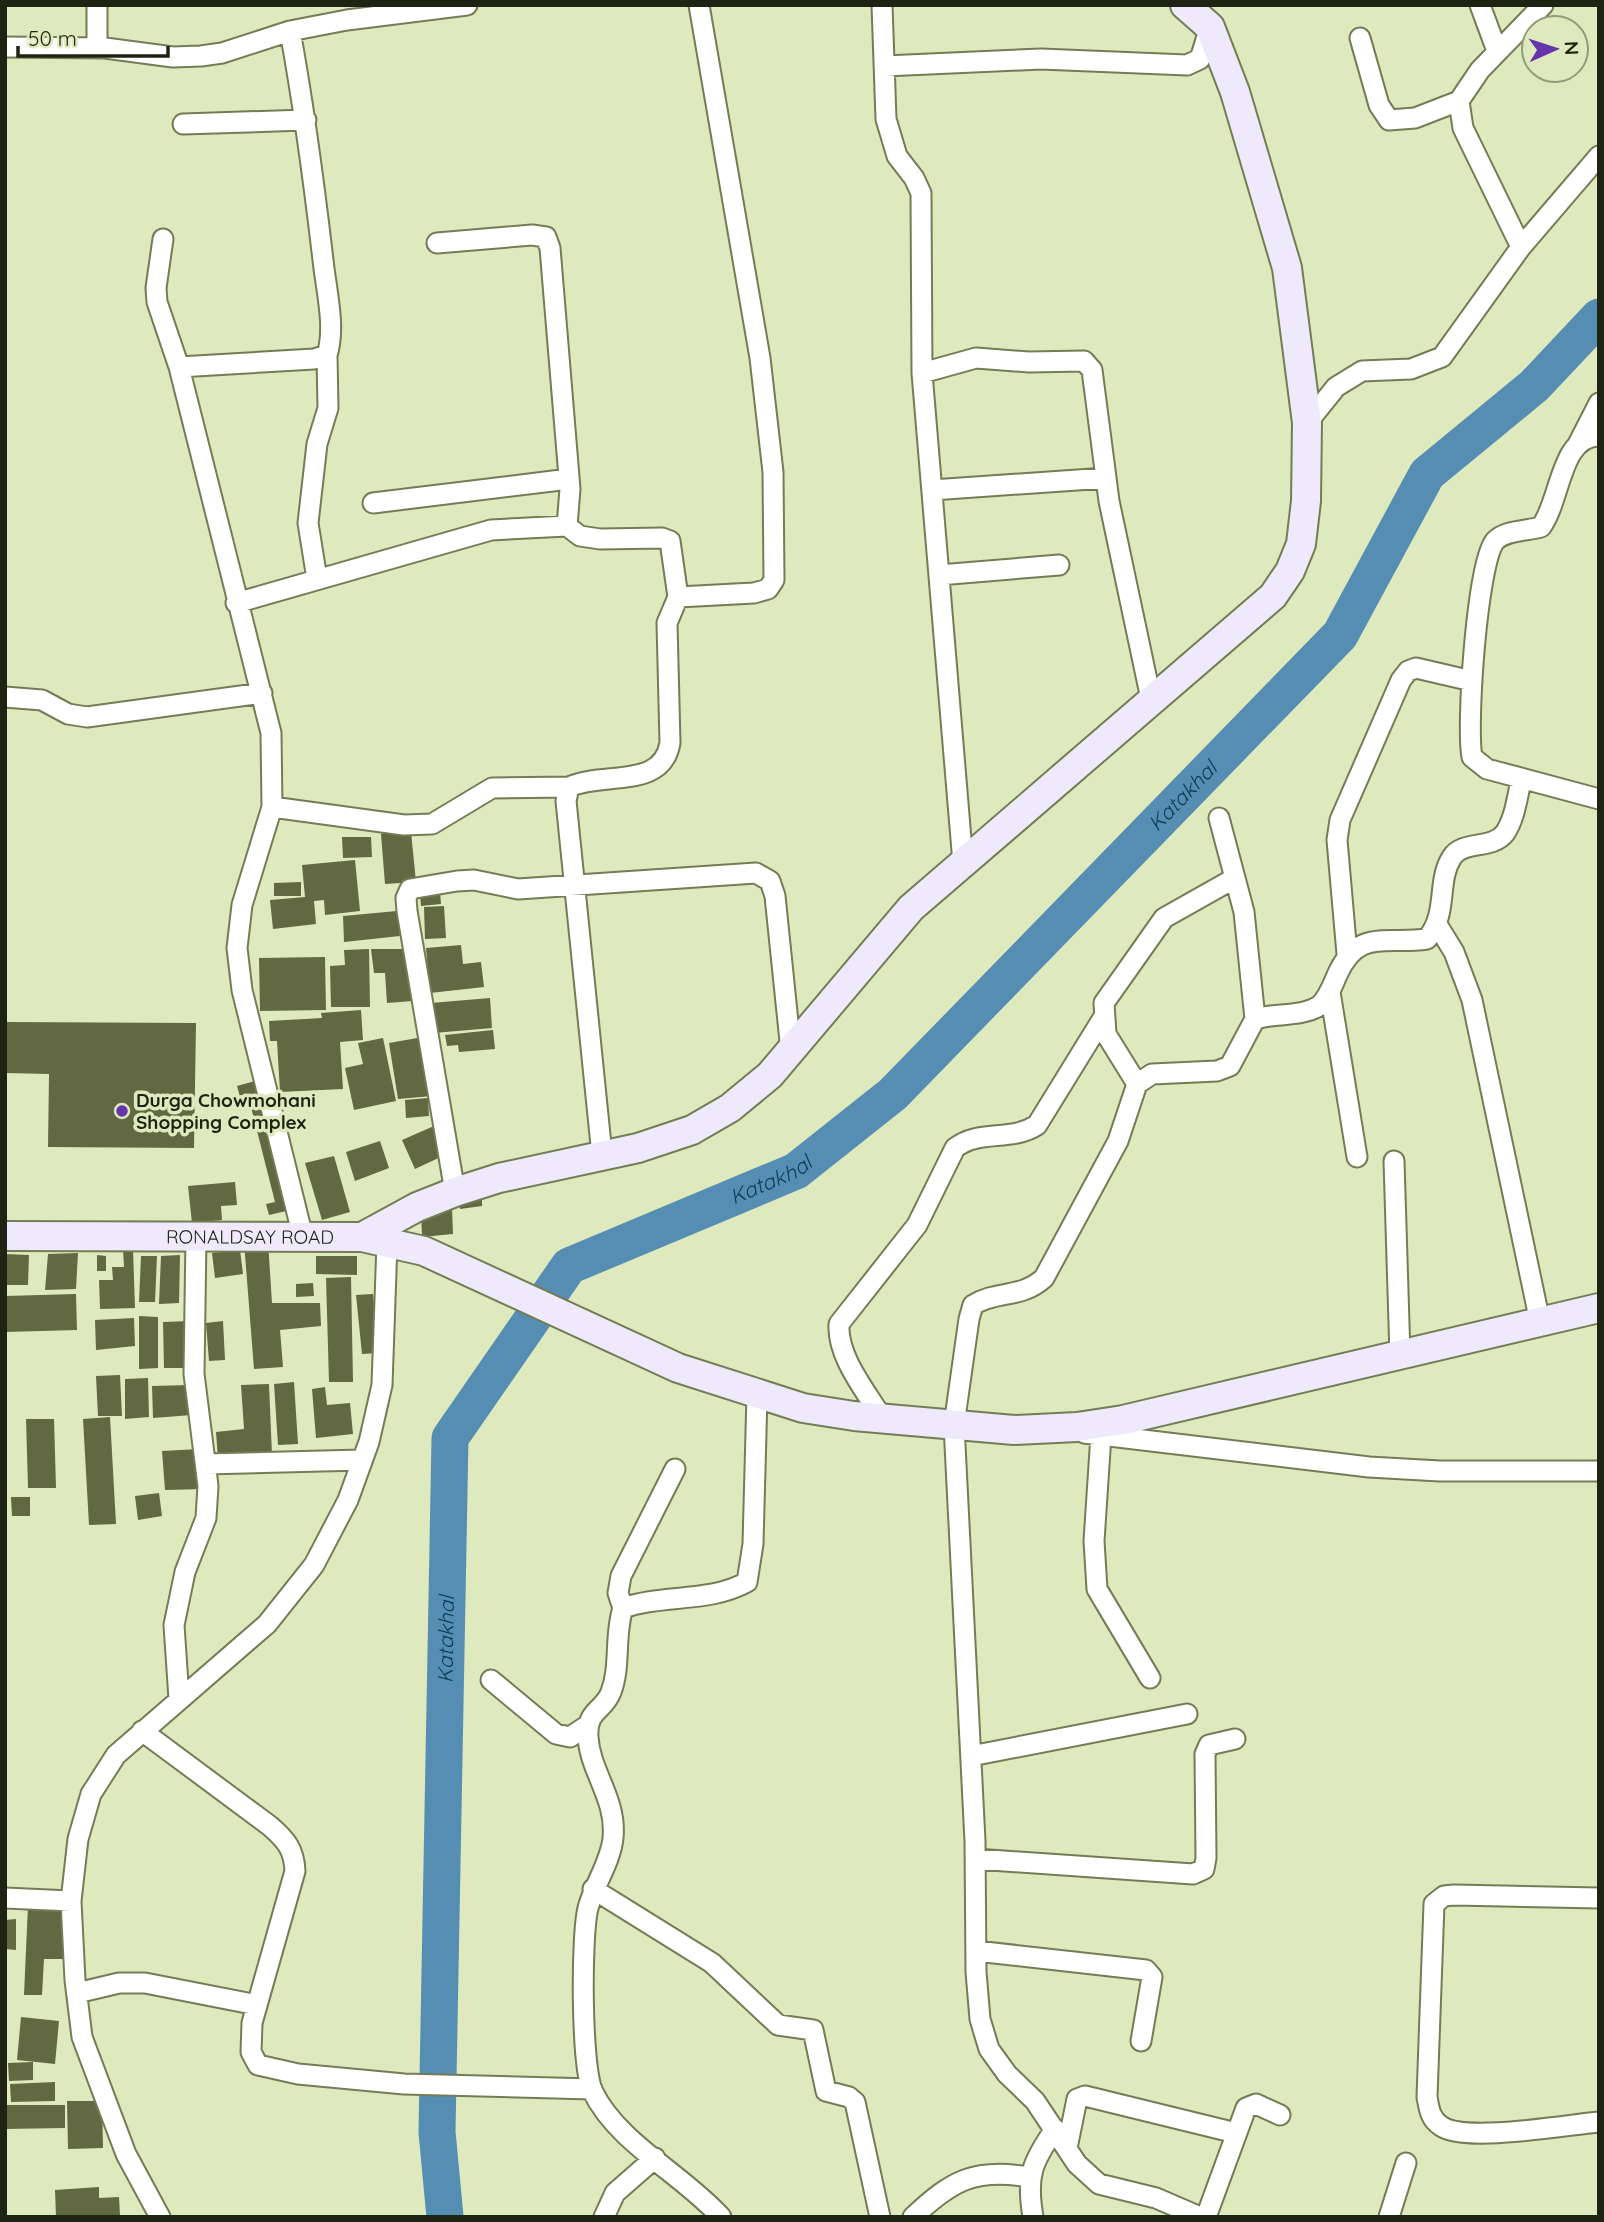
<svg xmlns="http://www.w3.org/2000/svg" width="1604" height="2222" viewBox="0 0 1604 2222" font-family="Quicksand,sans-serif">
<rect width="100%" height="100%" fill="#dfe9be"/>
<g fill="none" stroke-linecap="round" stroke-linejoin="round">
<path stroke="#558eb2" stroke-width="37" id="s1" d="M445,2217L437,2132L450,1438L569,1266L796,1171L893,1094L1340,635L1427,474L1534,386L1599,317"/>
</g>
<path fill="#616842" d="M411,832L416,882L385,884L381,834Z
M342,837H371L372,857L343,858Z
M355,860L360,911L325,915L324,900L314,901L316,924L273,929L270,900L305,897L302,865Z
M301,882V896H274V883Z
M440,892L441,904L421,906L420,894Z
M444,906L446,938L425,939L424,907Z
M397,911L400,936L344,942L343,916Z
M461,945L463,964L481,962L484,987L430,993L426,948Z
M369,949L370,1007H331L330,966L345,965L344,950Z
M371,949H408L413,1001L387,1003L385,973H374Z
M325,957L326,1010L260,1011L259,958Z
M490,998L492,1028L434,1033L431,1003Z
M361,1010L363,1040L340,1042L343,1089L280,1092L277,1041H270L269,1021L322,1018L321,1013Z
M5,1022L196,1023L194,1148L48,1147L49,1074L5,1073Z
M493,1030L495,1049L459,1052L458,1045L447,1046L445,1035Z
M423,1037L432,1096L398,1099L389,1043Z
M383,1038L396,1101L354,1110L345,1068L363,1064L358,1043Z
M259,1080L265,1102L243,1108L237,1086Z
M428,1098L429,1116L406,1118L405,1100Z
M269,1103L295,1209L269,1215L266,1204L275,1202L251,1107Z
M434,1126L447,1154L415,1169L402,1140Z
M380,1141L389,1168L355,1181L346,1152Z
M334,1156L350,1212L322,1220L305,1163Z
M235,1182L237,1205L221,1206L222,1220L192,1223L188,1186Z
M482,1192V1206L460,1209L459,1196Z
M452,1207L453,1234L422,1237L421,1210Z
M268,1241L272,1303H320L321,1326L280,1330L283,1367L254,1369L244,1242Z
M123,1249H133L135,1308L100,1309L99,1280H113L112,1267H124Z
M240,1250L243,1274L215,1278L212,1253Z
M78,1253L76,1289L45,1290L48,1254Z
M5,1254L29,1255L28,1285H5Z
M97,1255L106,1256V1271H97Z
M180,1255L179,1303L159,1304L161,1256Z
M141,1256H157L155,1302H139Z
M316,1256H357V1275L316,1274Z
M351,1277L353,1382H329L326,1278Z
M313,1283L314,1296L296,1297V1284Z
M76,1294L77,1330L5,1332V1296Z
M373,1294L379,1353L362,1354L356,1295Z
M139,1316L158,1317V1368L139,1369Z
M134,1318L135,1346L96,1350L95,1320Z
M190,1321L191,1368H164L163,1322Z
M223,1321L225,1360L209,1361L206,1323Z
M120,1375L122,1416H98L96,1376Z
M148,1378L149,1417L125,1419V1379Z
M294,1382L298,1444L278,1445L274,1384Z
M269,1384L272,1455L218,1459L216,1432L244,1429L241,1385Z
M190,1385L192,1415L153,1418L152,1386Z
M325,1387L327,1405L350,1403L353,1434L316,1438L312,1389Z
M110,1417L116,1524L89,1525L83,1419Z
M26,1419H54L56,1488H28Z
M199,1449L204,1489L165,1490L162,1451Z
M159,1493L162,1516L138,1520L135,1496Z
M11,1497H30V1516H12Z
M28,1905L67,1907L65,1959H44L42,1995H24Z
M16,1919V1950L5,1949V1920Z
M21,2017L59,2021L55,2064L17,2060Z
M33,2062V2080L9,2081L8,2063Z
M55,2082V2101L11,2102L10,2084Z
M67,2101H102L103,2148L68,2149Z
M5,2105H65V2128L5,2129Z
M99,2187V2198L119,2197L120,2216L56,2217L55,2190Z"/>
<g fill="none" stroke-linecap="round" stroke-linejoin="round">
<g stroke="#737c55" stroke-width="23">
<path id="street" d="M882,5L886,119L897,156L914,178L921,193L922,373L963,863
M1480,5L1497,51
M290,31C304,107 314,183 323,260C326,290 336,327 327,355L314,359L179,367L271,733L272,807L242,905L237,948L242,990L303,1237
M1360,38L1379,105L1389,120L1415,118L1459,101
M5,47L105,48L173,57L201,56L222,53L290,31L347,20L467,5
M97,48V5
M885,66L1041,59L1187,65L1200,59L1210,27
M183,124L306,120
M163,239L156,288L157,302L179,367
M437,243L532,235L546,237L550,248L570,489L567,526
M1521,247L1463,128L1459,101L1480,70L1543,5
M922,373L976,358L1029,362L1084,361L1092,370L1109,501L1151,699
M1307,423L1336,387L1362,371L1411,369L1442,357L1521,247L1599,156
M1599,436C1560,436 1561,500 1541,527C1527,531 1505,530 1495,541C1477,563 1466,726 1472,757L1487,769L1599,799
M1578,444L1599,403
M932,490L1106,478
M373,503L569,479
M939,575L1059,565
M317,579L308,523L317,444L328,408L327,355
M236,603L491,530L567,526L580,536L600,539L662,538L670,541L678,597
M5,697L42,700L68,714L87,717L262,693
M272,807L404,825L432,824L492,788L569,787
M1219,818L1244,912L1255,1019
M1438,926L1454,952L1472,1000L1540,1322
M1347,954L1337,840L1340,820L1401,680L1408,671L1416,668L1472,681
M1330,992L1357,1157
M1137,1084L1106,1034L1104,1003L1164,918L1235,878
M602,1155L566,801L569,787C604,771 662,790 670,743L667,623L678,597L754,593L768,589L774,580L773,472L760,358L699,5
M1394,1161L1400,1356
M455,1192L407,911L406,898L410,889L457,881L474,880L518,889L756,873L770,881L775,896L791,1051
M882,1418C866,1391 837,1357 839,1324L917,1225L955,1148C979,1129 1011,1142 1037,1125L1103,1018
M1084,1433L1369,1467L1440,1471H1599
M1101,1435L1094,1541L1097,1589L1150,1678
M206,1464L362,1460
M623,1608L618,1593L621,1576L675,1469
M491,1680L556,1734L570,1737L588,1725
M179,1699L174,1625L185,1572L206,1518L208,1486L194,1374L196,1236
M142,1731L270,1826C286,1840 294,1849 295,1871L252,2023L251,2052L258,2065L298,2074L404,2084L592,2089
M971,1756L1187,1714
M976,1859L1193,1874L1204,1869L1206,1858L1205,1754L1209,1745L1235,1739
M593,1889L712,1963L778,2025L813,2030L826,2091L849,2097L855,2102L880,2217
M5,1898L71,1901
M1599,1898L1454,1895L1444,1896L1434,1904L1427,2097C1429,2108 1430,2119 1441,2126C1465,2143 1566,2125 1599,2122
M976,1951L1146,1970L1152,1977L1141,2041
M77,1993L119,1983H145L257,2005
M1067,2148L1077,2099L1085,2096L1236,2133
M160,2217L126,2154L82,2037L75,1980L71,1901L78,1839L91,1794L116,1755L267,1624L314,1565L348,1500L369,1442L382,1385L387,1243
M604,2217L615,2193L655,2158
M721,2217C682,2174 618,2143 593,2092C581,2068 581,1936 588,1908C594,1885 611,1861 613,1838C617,1799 590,1772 588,1737C586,1710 604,1711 611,1692C621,1666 614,1635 623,1608C663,1594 709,1603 747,1582L753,1544L757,1395
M913,2217C952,2180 975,2168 1029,2177
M1033,2217C1026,2176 1032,2162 1055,2129
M1200,2217L1156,2198L1099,2184L1077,2164L1035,2101L1007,2074L989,2049L980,2019L976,1972L975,1841L954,1425L969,1319L973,1305C997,1290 1021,1299 1044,1278L1118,1141L1137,1084L1152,1074L1217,1071L1230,1066L1255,1019C1274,1013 1302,1017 1319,1006C1328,999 1333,984 1338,973C1359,928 1386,945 1427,939C1449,912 1436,882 1452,857C1463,840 1492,850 1505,833C1515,818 1517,798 1521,781
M1206,2217L1246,2108L1256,2104L1280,2115
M1389,2217L1406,2163"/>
</g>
<g stroke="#737c55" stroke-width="32">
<g id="secondary">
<path id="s2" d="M5,1236L362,1237L424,1251L678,1368L803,1408L854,1416L1014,1430L1077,1427L1123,1420L1599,1308"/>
<path d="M362,1237L417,1207L455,1192L499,1178L638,1148L692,1130L730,1108L770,1075L911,908L1273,596L1290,571L1301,544L1306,501L1307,423L1287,268L1235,92L1210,27L1185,5"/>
</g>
</g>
<use href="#street" stroke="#fff" stroke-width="19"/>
<use href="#secondary" stroke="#eee9fb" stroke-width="28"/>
</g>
<circle fill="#6634ac" stroke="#dfe9be" stroke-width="2.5" cx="122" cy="1111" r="7"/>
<g text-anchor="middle" stroke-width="7" stroke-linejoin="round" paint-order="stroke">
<g font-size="19" font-weight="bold" fill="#1f2313" stroke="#dfe9be" text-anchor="start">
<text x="136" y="1107">Durga Chowmohani<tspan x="136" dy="22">Shopping Complex</tspan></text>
</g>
<g font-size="19" fill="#1f2313" stroke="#dfe9be">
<text dy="7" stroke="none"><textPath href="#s2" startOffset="245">RONALDSAY ROAD</textPath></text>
</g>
<g font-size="21" font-style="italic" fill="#0c3c56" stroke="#dfe9be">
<text dy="7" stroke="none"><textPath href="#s1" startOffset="1774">Katakhal</textPath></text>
<text dy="7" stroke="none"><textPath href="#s1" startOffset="1208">Katakhal</textPath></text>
<text dy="7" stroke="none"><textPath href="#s1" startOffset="578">Katakhal</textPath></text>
</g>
</g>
<rect width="1604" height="2222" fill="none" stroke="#1f2313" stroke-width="14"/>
<g transform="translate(1555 49) rotate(87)"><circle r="33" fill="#dfe9be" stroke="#929a7a" stroke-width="2"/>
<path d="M0-5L12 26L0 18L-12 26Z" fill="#6634ac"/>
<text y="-10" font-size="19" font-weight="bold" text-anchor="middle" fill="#1f2313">N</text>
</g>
<path d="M18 46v10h150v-10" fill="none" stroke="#1f2313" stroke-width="3.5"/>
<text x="28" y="46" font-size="21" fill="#1f2313" stroke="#dfe9be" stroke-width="5" paint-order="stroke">50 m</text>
</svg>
